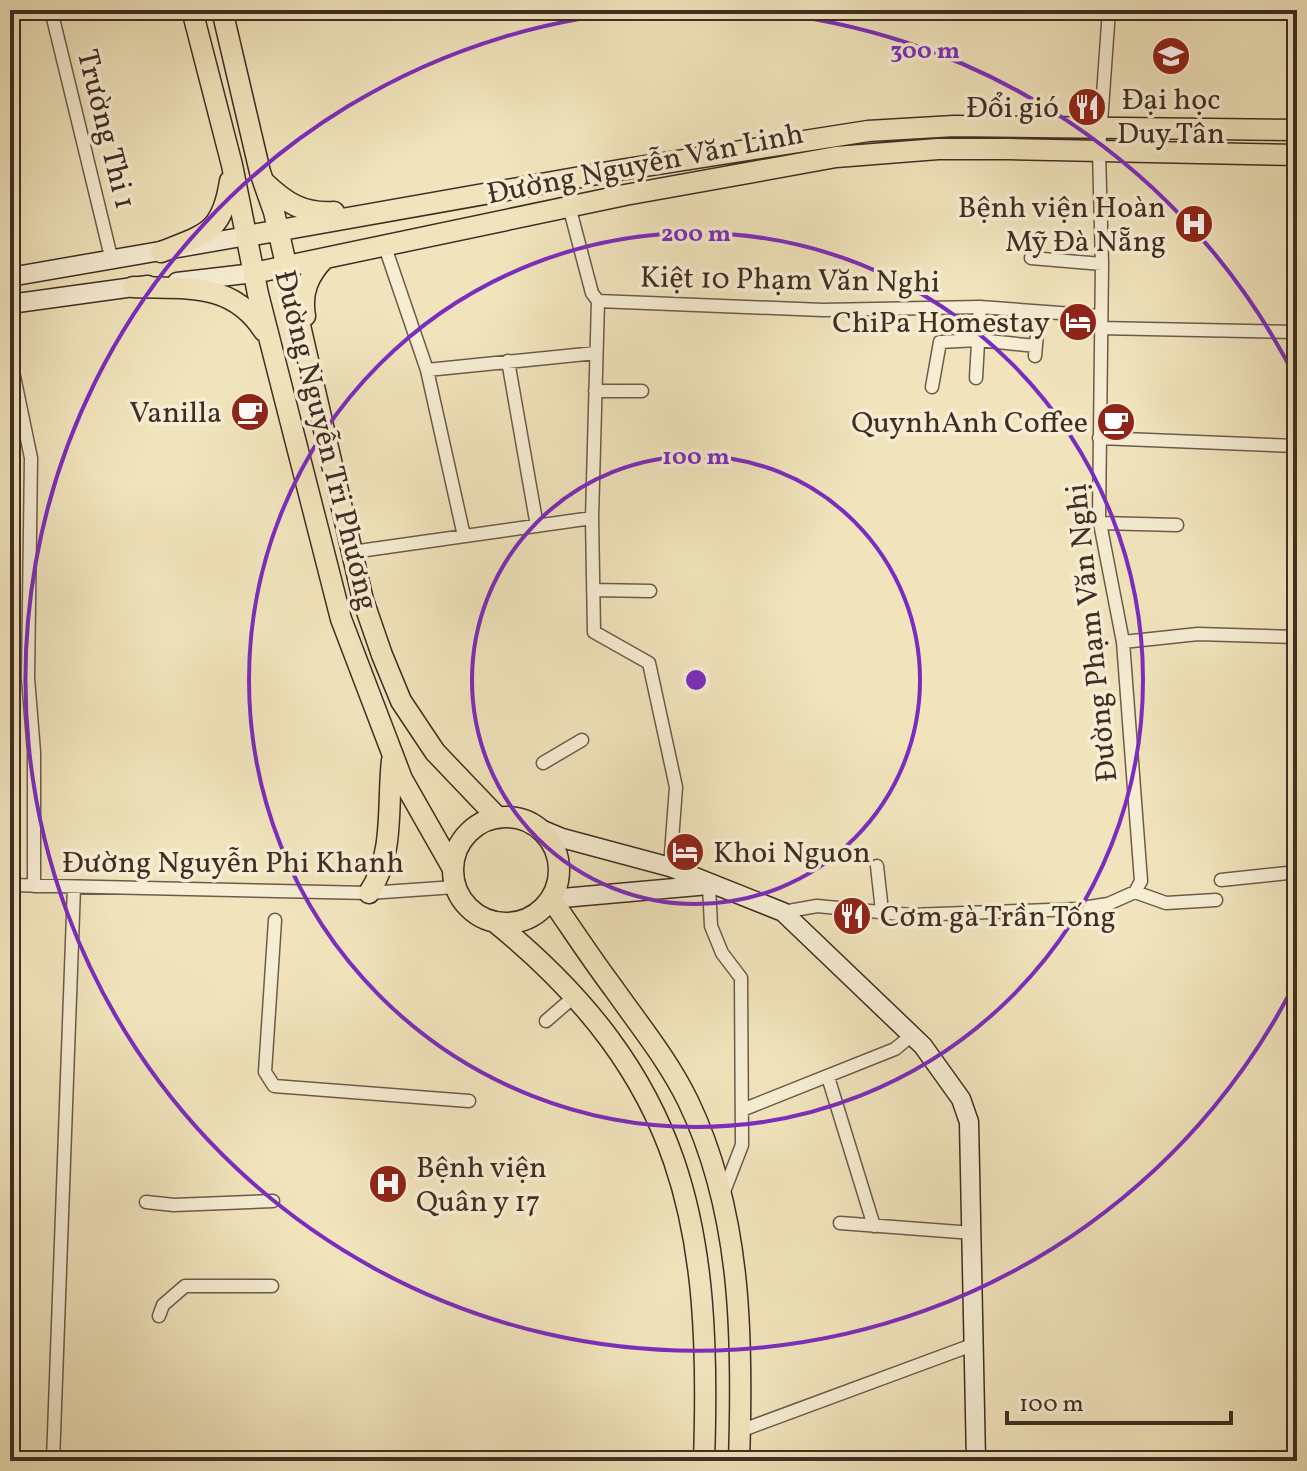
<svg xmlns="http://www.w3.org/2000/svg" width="1307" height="1471" viewBox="0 0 1307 1471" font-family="Vollkorn,serif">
<rect width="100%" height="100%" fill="#f1e4bc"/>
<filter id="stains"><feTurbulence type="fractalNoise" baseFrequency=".0025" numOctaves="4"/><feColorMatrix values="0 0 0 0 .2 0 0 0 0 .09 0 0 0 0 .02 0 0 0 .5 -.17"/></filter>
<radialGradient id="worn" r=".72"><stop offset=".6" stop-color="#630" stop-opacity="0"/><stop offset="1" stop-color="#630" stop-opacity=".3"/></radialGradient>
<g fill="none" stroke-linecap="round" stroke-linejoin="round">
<g stroke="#6c5b4a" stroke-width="15">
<path id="street" d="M51,10L112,261
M569,206L592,293L598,301L592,518L594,632L649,663L676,787L670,867
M384,244L427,370L464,536
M1031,258L1102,264
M598,301L823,310L980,307L1100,316
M1099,328L1297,332
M1035,356L1039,312
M10,357L31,458L28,678L34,752V886
M508,361L537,526
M427,370L596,353
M976,378L980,307
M932,387L940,342L978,340L1036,346
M595,391H642
M1099,438L1297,446
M1100,523L1177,525
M352,552L592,518
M593,590L650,591
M1123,642L1198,634L1297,637
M543,763L582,740
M877,866L882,911
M1221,880L1297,872
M10,885L369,893L455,887
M709,885L711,926L722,953L741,978L742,1145L723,1194
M1135,892L1166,903L1216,900
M783,912L817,906L911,915L1076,909L1108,904L1135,892L1141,881L1123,642L1099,518L1102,264L1099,151L1109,10
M275,920L265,1072L274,1086L469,1101
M546,1021L576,995
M828,1077L874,1226
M742,1110L895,1049L912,1035
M146,1202L174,1205L273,1201
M840,1223L973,1233
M159,1316L163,1305L185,1286H272
M740,1431L975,1344
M53,1461L74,887"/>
</g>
<g stroke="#402d24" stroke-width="21">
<path id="secondary" d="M10,277L247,236
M177,282L254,273
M10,304L148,285
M538,828L562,838L670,867L783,912L923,1046L961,1099L969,1122L976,1461
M551,899L709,885"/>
</g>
<g stroke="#402d24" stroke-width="23">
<path id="primary" d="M192,10L232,165L258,294L341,619L402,779L452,867
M222,10L260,172L274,212L363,600L382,655L401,701L435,752L498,818
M264,182C286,203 303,214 334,212
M247,236L620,170L868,131L954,126L1297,130
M161,252C206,234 222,233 230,181
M254,273L625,195L836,157L938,149H1009L1297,155
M133,287C186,289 232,281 264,331
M305,316C301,293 308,275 325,258
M453 870a53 53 0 1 1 106 0a53 53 0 1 1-106 0Z
M369,893C395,854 387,805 392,760
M551,899C572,929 592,960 614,989C640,1026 668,1060 688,1101C742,1213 743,1339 739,1461
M495,922C686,1078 712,1225 704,1461"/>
</g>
<use href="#street" stroke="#f6edd3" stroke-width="12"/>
<use href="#secondary" stroke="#f6edd3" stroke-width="18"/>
<use href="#primary" stroke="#f1e4bc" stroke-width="20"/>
</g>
<g fill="none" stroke="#7b2cbf" stroke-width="4">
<circle cx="696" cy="680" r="224"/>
<circle cx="696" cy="680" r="447"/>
<path d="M1297 979A671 671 0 1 1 655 10M737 10A671 671 0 0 1 1297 381"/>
</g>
<defs>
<g id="university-disc" transform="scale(2)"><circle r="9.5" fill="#8f2418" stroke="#f6edd3"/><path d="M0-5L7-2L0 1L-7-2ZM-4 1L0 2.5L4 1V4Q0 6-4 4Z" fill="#fff"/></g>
<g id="restaurant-disc" transform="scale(2)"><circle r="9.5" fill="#8f2418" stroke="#f6edd3"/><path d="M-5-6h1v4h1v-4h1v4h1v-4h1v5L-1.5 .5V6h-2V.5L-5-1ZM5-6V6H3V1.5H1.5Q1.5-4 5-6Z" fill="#fff"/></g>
<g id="hospital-disc" transform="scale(2)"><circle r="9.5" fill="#8f2418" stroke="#f6edd3"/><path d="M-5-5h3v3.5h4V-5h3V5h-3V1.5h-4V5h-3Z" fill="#fff"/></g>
<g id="hotel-disc" transform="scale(2)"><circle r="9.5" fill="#8f2418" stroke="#f6edd3"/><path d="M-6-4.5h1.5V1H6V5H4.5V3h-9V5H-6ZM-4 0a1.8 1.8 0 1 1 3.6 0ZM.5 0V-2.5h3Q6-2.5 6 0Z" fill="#fff"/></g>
<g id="cafe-disc" transform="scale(2)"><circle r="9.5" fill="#8f2418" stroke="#f6edd3"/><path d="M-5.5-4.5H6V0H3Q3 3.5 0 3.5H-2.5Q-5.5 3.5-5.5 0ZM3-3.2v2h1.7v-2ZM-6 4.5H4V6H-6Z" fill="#fff"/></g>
</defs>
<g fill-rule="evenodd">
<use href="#university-disc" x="1171" y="56"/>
<use href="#restaurant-disc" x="1087" y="107"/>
<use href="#hospital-disc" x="1194" y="224"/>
<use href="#hotel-disc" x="1078" y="322"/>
<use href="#cafe-disc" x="250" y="412"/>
<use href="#cafe-disc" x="1116" y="422"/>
<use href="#hotel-disc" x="685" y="852"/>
<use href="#restaurant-disc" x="852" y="916"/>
<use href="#hospital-disc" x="388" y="1184"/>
</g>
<g text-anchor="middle" stroke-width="7" stroke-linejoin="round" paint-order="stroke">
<g font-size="30" fill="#402d24" stroke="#f6edd3" text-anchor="end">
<text x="1171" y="109" text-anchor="middle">Đại học<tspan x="1171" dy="34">Duy Tân</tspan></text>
<text x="1059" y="117">Đổi gió</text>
<text x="1166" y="217">Bệnh viện Hoàn<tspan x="1166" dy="34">Mỹ Đà Nẵng</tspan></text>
<text x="1050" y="332">ChiPa Homestay</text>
<text x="222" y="422">Vanilla</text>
<text x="1088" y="432">QuynhAnh Coffee</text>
<text x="713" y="862" text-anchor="start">Khoi Nguon</text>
<text x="880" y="926" text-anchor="start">Cơm gà Trần Tống</text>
<text x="416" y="1177" text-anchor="start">Bệnh viện<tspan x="416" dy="34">Quân y 17</tspan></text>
</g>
<g font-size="30" fill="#402d24" stroke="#f6edd3">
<text transform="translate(107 129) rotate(76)" y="10">Trường Thi 1</text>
<text transform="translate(645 163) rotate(-11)" y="10">Đường Nguyễn Văn Linh</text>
<text transform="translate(790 279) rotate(1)" y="10">Kiệt 10 Phạm Văn Nghi</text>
<text transform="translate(327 440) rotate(76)" y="10">Đường Nguyễn Tri Phương</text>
<text transform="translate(1091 633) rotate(-96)" y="10">Đường Phạm Văn Nghị</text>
<text x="233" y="872">Đường Nguyễn Phi Khanh</text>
</g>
</g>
<circle cx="696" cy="680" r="12" fill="#7b2cbf" stroke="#f6edd3" stroke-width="4"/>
<g font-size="24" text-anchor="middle" font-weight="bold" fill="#7b2cbf" stroke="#f6edd3" stroke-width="7" stroke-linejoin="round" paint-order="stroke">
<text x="925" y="58">300 m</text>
<text x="696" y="241">200 m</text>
<text x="696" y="464">100 m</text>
</g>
<rect width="1307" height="1471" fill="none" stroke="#f1e4bc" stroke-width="40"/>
<rect x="12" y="12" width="1283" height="1447" fill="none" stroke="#402d24" stroke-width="4"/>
<rect x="20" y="20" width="1267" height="1431" fill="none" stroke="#402d24" stroke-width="2"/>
<path d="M1007 1411v12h224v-12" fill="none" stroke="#402d24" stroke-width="4"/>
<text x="1019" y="1411" font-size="24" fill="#402d24" stroke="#f6edd3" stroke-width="6" paint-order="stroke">100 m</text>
<rect width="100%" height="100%" filter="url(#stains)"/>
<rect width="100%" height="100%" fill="url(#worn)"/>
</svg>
